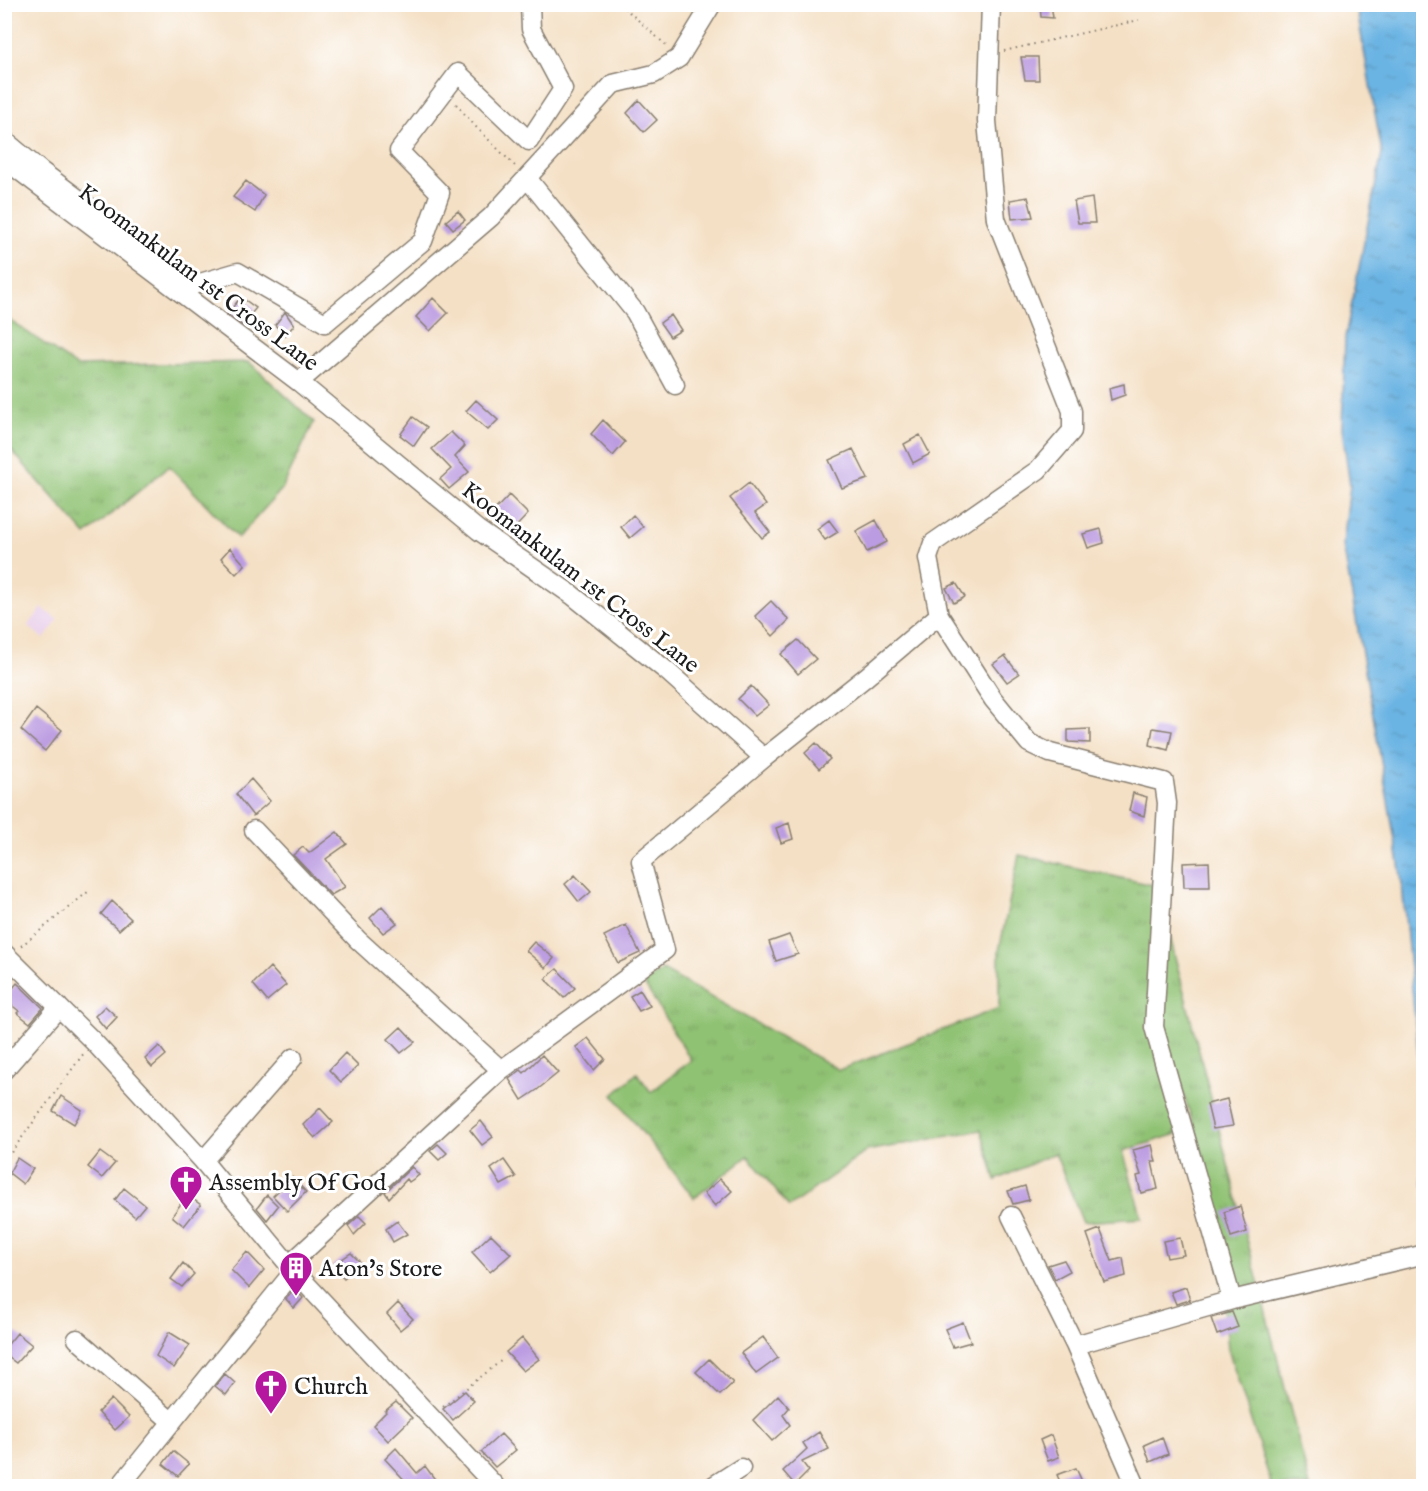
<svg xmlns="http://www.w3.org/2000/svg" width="1428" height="1491" viewBox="0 0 1428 1491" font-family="'IM FELL English',serif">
<defs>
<pattern id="grass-tufts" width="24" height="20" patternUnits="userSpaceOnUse" patternTransform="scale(1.5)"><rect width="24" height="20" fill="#90c273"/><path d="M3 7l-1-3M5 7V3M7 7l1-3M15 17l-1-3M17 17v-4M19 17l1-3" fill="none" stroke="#7ca663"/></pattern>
<pattern id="water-ripples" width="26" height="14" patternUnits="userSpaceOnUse" patternTransform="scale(1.5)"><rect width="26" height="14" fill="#6bb4e3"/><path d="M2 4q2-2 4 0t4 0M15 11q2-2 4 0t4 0" fill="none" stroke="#5c9ac2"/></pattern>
</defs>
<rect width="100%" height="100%" fill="#fff"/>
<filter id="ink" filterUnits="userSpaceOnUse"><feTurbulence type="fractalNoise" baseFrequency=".0167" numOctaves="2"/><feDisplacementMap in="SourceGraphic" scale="12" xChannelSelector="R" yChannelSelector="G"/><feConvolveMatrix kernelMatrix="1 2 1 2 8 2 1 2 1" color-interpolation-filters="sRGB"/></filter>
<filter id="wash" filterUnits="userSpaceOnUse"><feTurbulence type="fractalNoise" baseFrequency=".008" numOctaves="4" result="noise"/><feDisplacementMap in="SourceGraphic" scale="24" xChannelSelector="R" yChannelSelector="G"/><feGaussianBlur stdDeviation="1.35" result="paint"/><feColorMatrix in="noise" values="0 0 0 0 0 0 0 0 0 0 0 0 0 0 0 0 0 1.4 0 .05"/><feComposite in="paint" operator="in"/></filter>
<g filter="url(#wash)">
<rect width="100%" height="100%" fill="#f4e0c5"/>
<path fill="#ead1ec" d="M42,608L58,620L44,639L28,626Z"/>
<path fill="url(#grass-tufts)" stroke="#566f48" stroke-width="1.5" d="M5,317L77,366L249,362L314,422L282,489L238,538L169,466L86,535L5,443Z
M1019,855L1157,886L1310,1486H1272L1228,1349L1215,1201L1203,1154L1149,988L1177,1134L1123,1151L1142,1218L1083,1222L1055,1153L996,1180L981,1130L867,1151L789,1207L748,1156L694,1198L613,1095L637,1073L651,1092L691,1060L643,982L663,970L839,1070L999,1008V951Z"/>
<path fill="url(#water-ripples)" stroke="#446880" stroke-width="1.5" d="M1356,5H1423V1186L1418,1052L1401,875L1343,545L1350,485L1342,429L1345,337L1382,153Z"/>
<g id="blocks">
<path fill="#bb9be1" d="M1040,4H1051L1053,18L1041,17Z
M1021,57H1038L1039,80H1025Z
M639,100L657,120L644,132L627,113Z
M246,181L264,195L255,212L233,197Z
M1028,197L1033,217L1012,219L1010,200Z
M1092,198L1095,223H1078L1074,201Z
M458,211L465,220L453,229L446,221Z
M241,297L256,308L242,325L227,314Z
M433,298L448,313L430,331L416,317Z
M285,312L294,325L285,336L275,325Z
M671,315L681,330L670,337L660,323Z
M1124,384L1125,395L1111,400L1109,388Z
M476,400L498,420L488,430L466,411Z
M413,417L427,427L414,446L400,435Z
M603,420L625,442L613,456L591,434Z
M451,432L465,446L455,457L469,472L449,489L440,479L451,469L432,449Z
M920,435L930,454L913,463L904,444Z
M853,449L868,479L842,488L829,460Z
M749,483L766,505L755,513L770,532L762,538L730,498Z
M509,495L528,514L511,532L492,513Z
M633,515L643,527L630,538L621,527Z
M829,520L838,532L825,540L817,529Z
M876,520L887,542L867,552L856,531Z
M1101,529L1104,543L1088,548L1083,534Z
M230,548L245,565L236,574L221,558Z
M956,583L965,597L954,603L946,588Z
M771,601L789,620L773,636L755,616Z
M798,640L816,659L798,674L781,654Z
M1005,656L1019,674L1007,682L993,664Z
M751,686L769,705L755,716L738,699Z
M36,709L62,730L45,751L21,730Z
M1153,728L1172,731L1168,750L1150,745Z
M1090,729V743L1068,742V730Z
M816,743L830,759L819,769L805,753Z
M251,779L270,801L253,816L236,794Z
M1133,793L1147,797L1144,816L1129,811Z
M789,823L793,839L781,843L776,828Z
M337,832L347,844L326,859L345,887L331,895L293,855L303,847L309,853Z
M1209,862L1210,887H1184L1183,863Z
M575,875L591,892L579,902L565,884Z
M112,901L131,919L119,930L101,914Z
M382,906L397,923L383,933L370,918Z
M626,925L640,953L618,963L604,936Z
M789,935L798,954L776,961L769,942Z
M534,942L554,958L546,968L526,951Z
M270,967L286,985L267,1001L253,984Z
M557,969L575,988L564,998L545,979Z
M17,983L43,1008L30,1023L17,1013L19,1011L4,999Z
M640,990L650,1006L639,1011L630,996Z
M105,1006L117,1017L106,1029L95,1016Z
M401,1027L415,1042L401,1053L388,1039Z
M588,1038L605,1059L594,1070L576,1047Z
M159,1046L166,1055L152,1067L145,1059Z
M345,1053L358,1066L341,1082L329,1070Z
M542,1055L558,1073L537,1090L522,1100L509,1079L521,1070L524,1073Z
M61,1096L82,1110L74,1124L53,1111Z
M1227,1099L1233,1126L1213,1129L1207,1104Z
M320,1108L333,1122L315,1138L303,1125Z
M481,1121L493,1137L482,1145L470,1130Z
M438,1144L447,1153L439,1160L430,1151Z
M1152,1145L1156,1162H1152L1158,1189L1141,1193L1137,1176L1141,1175L1133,1150Z
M100,1152L115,1163L102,1178L88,1167Z
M17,1158L33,1169L23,1184L9,1173Z
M504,1160L516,1177L501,1185L491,1169Z
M412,1167L419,1175L409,1182L407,1179L389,1198L385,1192Z
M292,1177L306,1192L287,1211L273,1196Z
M720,1179L732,1191L715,1206L704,1193Z
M1025,1186L1029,1200L1013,1204L1008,1191Z
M124,1188L145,1205L135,1217L115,1200Z
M187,1195L201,1205L184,1226L172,1216Z
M267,1195L278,1206L267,1220L257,1208Z
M1240,1206L1247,1232L1231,1237L1224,1212Z
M359,1216L366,1223L354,1235L348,1226Z
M397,1221L407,1234L393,1242L386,1229Z
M1100,1229L1112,1261L1123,1258L1126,1276L1104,1282L1087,1234Z
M491,1234L511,1254L490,1272L472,1252Z
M1180,1238L1184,1255L1167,1258L1163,1241Z
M247,1252L264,1270L249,1288L231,1270Z
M351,1253L361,1263L344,1278L332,1266Z
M1064,1260L1070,1271L1055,1279L1048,1265Z
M183,1263L194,1274L182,1287L171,1279Z
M1186,1287L1190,1300L1176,1304L1171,1292Z
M295,1289L303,1298L294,1308L286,1299Z
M398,1303L413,1319L400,1330L387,1314Z
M1232,1312L1238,1327L1217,1335L1211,1318Z
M963,1322L971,1342L953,1347L945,1329Z
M169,1332L190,1345L174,1368L156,1356Z
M17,1333L32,1345L16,1363L4,1354V1349Z
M763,1337L778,1358L756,1374L741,1353Z
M522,1338L539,1359L523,1371L506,1352Z
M709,1359L733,1383L720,1395L696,1372Z
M225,1374L235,1383L226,1395L215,1386Z
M465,1391L474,1401L453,1420L443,1409Z
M778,1395L789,1408L783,1415L790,1425L772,1441L753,1420Z
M111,1399L129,1417L115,1430L98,1412Z
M396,1402L412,1418L388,1441L373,1425L386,1412L385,1411Z
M819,1432L829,1449L802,1462L809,1471L795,1485L783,1471L807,1449L803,1443Z
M501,1434L516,1450L495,1467L481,1452Z
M1051,1435L1059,1457L1048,1461L1040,1440Z
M1162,1437L1168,1454L1150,1462L1144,1445Z
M396,1448L417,1473L425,1466L440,1486H410L385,1459Z
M173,1451L189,1464L178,1476L163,1464Z
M1076,1468L1084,1486H1062L1057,1475Z"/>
</g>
</g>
<g filter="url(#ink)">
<use href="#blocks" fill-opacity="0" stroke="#887e70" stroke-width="1.5"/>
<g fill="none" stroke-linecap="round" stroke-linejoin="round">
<g stroke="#887e70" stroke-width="21">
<path id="minor" d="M991,4L987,121L996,219L1072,411V431L1038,470L933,543L928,558L939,615L993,699L1029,743L1050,753L1164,782L1167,803L1154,1027L1232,1300
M4,140L41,171L193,285L238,272L325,323L423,241L440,193L399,151L458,73L529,141L563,89L531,29L530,4
M4,159L299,382L478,530L572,595L668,672L764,758L641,861L665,950L501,1070L289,1265
M527,178L635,312L675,385
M299,382L491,217L613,84L654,74L679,58L712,4
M764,758L866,677L939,615
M254,830L358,940L501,1070
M4,953L93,1041L203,1161L294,1271L495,1486
M4,1070L59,1007
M203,1161L293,1058
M1011,1216L1075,1345L1136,1486
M77,1339L172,1422
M1075,1345L1232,1300L1421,1255
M120,1486L294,1271
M713,1486L741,1468"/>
</g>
<path stroke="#887e70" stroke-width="2" stroke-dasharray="1.5 4.5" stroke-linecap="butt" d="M620,4L667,46
M1004,51L1139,20
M456,104L476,127L516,167
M21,946L89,891
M4,1162L84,1053
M443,1407L502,1360"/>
<use href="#minor" stroke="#fff" stroke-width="18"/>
</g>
</g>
<defs>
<g id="church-pin" transform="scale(1.725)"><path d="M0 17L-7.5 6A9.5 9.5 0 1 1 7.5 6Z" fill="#b5179e" stroke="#fff"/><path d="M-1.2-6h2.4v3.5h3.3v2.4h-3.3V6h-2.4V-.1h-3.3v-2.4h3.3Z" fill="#fff"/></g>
<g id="building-pin" transform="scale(1.725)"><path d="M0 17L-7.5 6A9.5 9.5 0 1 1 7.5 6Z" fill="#b5179e" stroke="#fff"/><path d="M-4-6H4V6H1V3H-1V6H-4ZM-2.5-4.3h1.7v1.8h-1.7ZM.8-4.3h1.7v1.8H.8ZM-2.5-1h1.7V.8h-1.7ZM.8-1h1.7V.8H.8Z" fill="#fff"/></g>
</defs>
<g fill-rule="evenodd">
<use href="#church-pin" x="186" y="1182"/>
<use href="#building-pin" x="296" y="1268"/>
<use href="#church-pin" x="271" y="1386"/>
</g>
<g text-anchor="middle" stroke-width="6" stroke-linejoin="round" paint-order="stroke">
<g font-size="24" fill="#1c1c1c" stroke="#fff">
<text transform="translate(199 277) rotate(37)" y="8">Koomankulam 1st Cross Lane</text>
<text transform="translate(581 577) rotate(38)" y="8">Koomankulam 1st Cross Lane</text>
</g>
<g font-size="24" fill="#1c1c1c" stroke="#fff" text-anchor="start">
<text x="209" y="1190">Assembly Of God</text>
<text x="319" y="1276">Aton's Store</text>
<text x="294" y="1394">Church</text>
</g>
</g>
<rect width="1428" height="1491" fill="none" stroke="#fff" stroke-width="24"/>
</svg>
